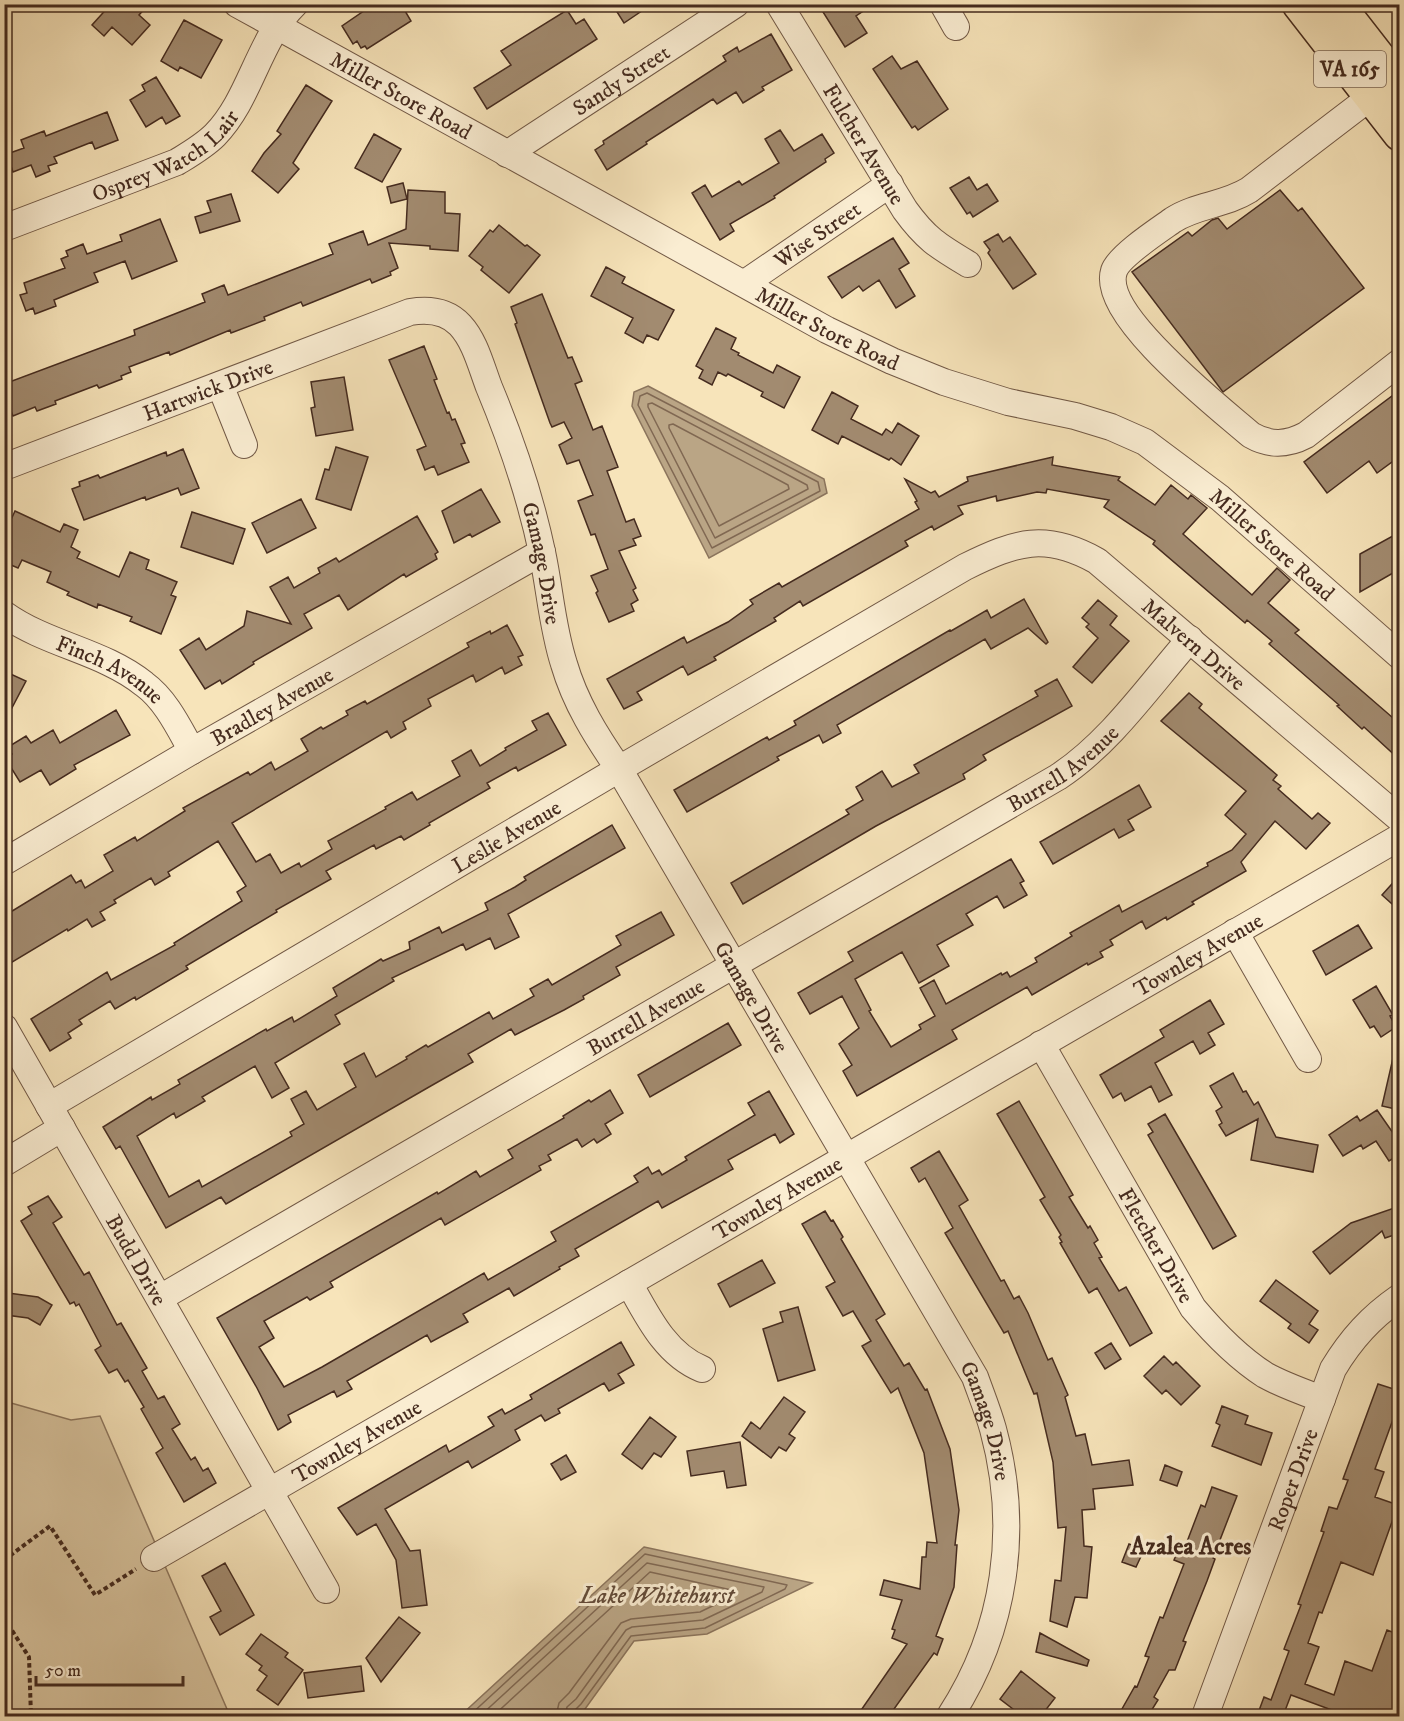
<svg xmlns="http://www.w3.org/2000/svg" width="1404" height="1721" viewBox="0 0 1404 1721" font-family="'IM FELL DW Pica',serif">
<rect width="100%" height="100%" fill="#f7e4ba"/>
<filter id="stains"><feTurbulence type="fractalNoise" baseFrequency=".00333" numOctaves="4"/><feColorMatrix values="0 0 0 0 .2 0 0 0 0 .09 0 0 0 0 .02 0 0 0 .5 -.17"/></filter>
<radialGradient id="worn" r=".72"><stop offset=".6" stop-color="#630" stop-opacity="0"/><stop offset="1" stop-color="#630" stop-opacity=".3"/></radialGradient>
<path fill="#d9c5a0" stroke="#8f7860" stroke-width="1.5" d="M4,1401L71,1420L100,1416L230,1716H5Z"/>
<path fill="#baa585" stroke="#8b745c" stroke-width="1.5" d="M648,386L824,479L827,493L709,558L632,406L634,392Z
M644,1547L812,1583L707,1634L634,1641L585,1709L576,1716H460Z"/>
<g fill="none" stroke-linecap="round" stroke-linejoin="round">
<path stroke="#806852" stroke-width="1.5" d="M647,393L818,482L820,491L712,548L638,405L640,396Z
M652,403L807,485L808,489L715,538L648,407V404Z
M673,424L788,485L789,489L719,526L669,428V425Z
M469,1716L645,1554L787,1585L785,1589L705,1628L631,1636L581,1704L574,1711L573,1716
M480,1716L647,1563L764,1587L762,1592L703,1620L632,1627L626,1630L576,1699L567,1707L565,1716
M493,1716L650,1572L736,1591L735,1595L700,1612L631,1619L621,1623L569,1693L559,1703L556,1716"/>
</g>
<path fill="#a28b70" stroke="#452b1f" stroke-width="1.5" d="M111,4H149L139,15L150,25L132,45L112,27L104,36L92,25Z
M374,4H401L411,21L367,49L365,46L361,48L357,41L353,44L342,26Z
M612,4H652L624,23Z
M818,4H874L856,16L867,33L845,47Z
M567,10L576,24L584,19L597,39L487,109L474,88L511,65L501,51Z
M184,20L222,40L201,78L180,67L178,71L161,61Z
M771,34L792,70L762,87L764,90L743,103L736,92L717,104L713,99L646,142L647,144L607,170L595,150L604,144L603,141L726,61L723,56L737,47L739,52Z
M892,56L901,69L917,61L948,109L918,130L915,126L912,128L873,69Z
M156,77L180,116L166,124L162,117L146,127L130,100L145,91L142,85Z
M306,85L332,101L293,163L299,169L278,193L252,171L264,153L281,134L277,131Z
M107,112L118,140L95,149L92,142L54,157L57,163L48,166L50,171L36,177L31,165L13,172L7,154L24,148L21,140L44,131L46,136Z
M780,130L794,151L822,134L834,153L825,159L826,162L774,196L775,198L730,224L734,231L720,240L692,193L705,185L712,197L739,181L742,185L779,163L765,139Z
M374,134L401,149L382,182L355,168Z
M969,177L977,190L987,184L998,201L973,217L970,212L967,214L950,188Z
M403,183L407,199L391,203L387,187Z
M408,190L445,192V213L460,214L458,251L430,249V246L389,243L398,268L390,272L391,275L372,283L370,279L303,306L301,302L264,317L265,320L231,333L230,330L170,355L169,352L129,367L131,372L121,376L122,379L99,388L97,385L55,401L56,404L37,411L35,407L13,416L4,392V384L135,335L134,330L205,302L202,294L224,285L228,295L333,254L329,244L363,231L368,245L406,229Z
M1280,190L1298,211L1302,208L1364,288L1223,392L1132,272L1188,232L1192,236L1212,220L1218,218L1227,229Z
M231,194L240,221L200,233L195,217L211,212L207,201Z
M160,219L177,261L132,279L125,261L94,273L98,282L54,300L56,306L35,314L33,308L26,311L20,295L27,293L24,283L65,268L61,259L68,256L66,251L83,244L87,254L122,241L120,235Z
M499,225L525,246L527,245L540,255L509,293L481,270L483,267L469,256L490,230L493,232Z
M998,234L1003,242L1010,237L1036,274L1013,289L988,253L990,250L984,242Z
M893,238L909,263L899,269L915,296L896,308L879,280L863,291L859,286L842,298L828,277Z
M606,267L625,277L622,283L674,310L658,340L647,335L643,343L625,333L633,318L591,296Z
M542,294L568,358L572,357L582,381L575,384L593,430L602,426L618,467L607,471L626,522L634,519L641,536L633,539L636,545L619,551L636,588L633,590L638,600L631,604L634,611L609,622L596,593L598,591L591,576L608,569L595,534L591,535L578,501L593,495L579,460L567,464L559,445L572,438L564,422L552,427L550,423L515,324L517,323L511,307Z
M716,328L736,338L731,349L739,353L738,355L773,373L777,365L800,377L784,408L761,396L763,392L728,374L726,376L718,372L712,385L699,378L703,370L696,366Z
M424,346L437,379L434,380L447,413L449,412L452,420L455,419L465,443L461,444L469,462L438,475L434,466L425,470L417,450L426,446L389,360Z
M344,377L353,430L316,436L311,408L315,407L311,382Z
M1400,390V456L1377,473L1369,461L1327,493L1304,462Z
M832,392L858,406L851,419L882,435L886,429L892,433L898,423L919,436L901,465L891,458L889,460L842,436L838,444L812,430Z
M336,447L368,457L351,510L316,499L325,469L329,470Z
M183,449L199,488L181,495L178,488L146,500L145,497L84,520L72,489L80,486L79,482L98,475L100,478L166,452L167,456Z
M1053,457L1052,465L1120,477L1118,480L1155,505L1171,485L1188,499L1191,495L1207,508L1183,534L1252,595L1277,568L1290,580L1268,603L1299,630L1295,633L1400,724V760L1364,727L1362,729L1337,706L1339,705L1269,644L1272,641L1247,620L1245,623L1153,544L1155,541L1104,507L1109,500L1047,489L1046,493L1037,492L997,501L996,496L958,506L963,514L934,530L932,526L905,541L908,546L803,606L800,601L774,618L776,621L714,657L716,660L688,675L683,666L637,692L642,700L624,709L607,679L684,637L687,643L728,622L753,604L750,600L779,583L782,587L919,509L915,502L917,501L905,479L931,493L935,491L939,497L968,481L967,477Z
M481,489L500,522L472,537L470,534L454,543L442,511Z
M301,499L316,528L267,553L252,523Z
M15,511L60,532L64,524L78,530L71,547L80,552L77,558L119,577L130,552L149,560L146,569L177,582L171,595L176,597L161,634L130,621L132,617L98,604L97,608L67,595L69,592L47,582L51,572L22,560L18,568L4,562V535Z
M192,512L245,529L233,564L181,547Z
M417,516L438,552L435,554L437,559L406,577L404,574L348,610L339,595L304,614L312,628L253,662L254,664L222,684L220,680L205,689L180,650L199,638L206,650L244,626L247,611L291,624L270,587L288,577L294,588L320,573L318,568L336,558L339,562Z
M1400,532V569L1360,592V554Z
M1024,599L1048,642L1046,644L1028,628L991,649L985,639L837,725L841,733L823,743L819,735L806,742L777,757L779,760L687,812L674,790L767,737L769,740L796,725L794,721L950,630L951,631L987,610L991,618Z
M1098,600L1117,616L1110,625L1129,641L1092,683L1073,667L1098,638L1086,627L1089,624L1082,618Z
M507,625L523,655L518,657L522,665L505,674L502,667L476,682L473,675L428,699L431,706L403,722L406,729L391,738L387,731L232,823L256,862L270,854L281,873L299,863L301,867L332,849L328,841L386,809L385,807L412,792L417,800L460,776L452,761L471,750L480,766L506,750L505,748L537,730L532,721L548,713L566,745L518,771L516,767L487,783L490,788L429,823L430,825L404,840L401,836L376,849L374,845L326,871L331,879L276,910L277,912L186,966L188,969L136,1000L135,997L115,1009L110,1001L79,1020L82,1024L68,1033L71,1038L50,1051L31,1019L107,972L111,980L175,945L174,943L242,901L237,892L246,886L218,841L168,872L170,876L155,885L151,878L114,900L116,903L100,912L105,920L92,927L87,919L68,931L67,929L4,967V916L71,875L76,883L81,880L85,888L113,871L104,855L135,837L137,841L185,811L183,808L248,772L250,775L271,762L275,770L308,751L301,739L321,727L323,729L348,715L346,711L365,701L367,704L469,647L467,643L490,631L491,634Z
M4,671L26,681L4,723Z
M1057,679L1072,706L983,755L986,760L963,774L965,779L876,826L743,904L731,883L849,814L846,810L863,800L856,787L882,771L892,787L919,773L914,765L1038,696L1035,691Z
M1189,693L1202,704L1199,708L1277,775L1273,780L1281,786L1278,789L1312,819L1318,813L1330,823L1306,849L1275,821L1241,862L1246,871L1192,902L1194,904L1167,920L1166,917L1146,929L1142,921L1110,940L1113,945L1100,952L1103,957L1088,965L1087,963L1032,995L1027,987L952,1030L957,1039L857,1096L843,1071L852,1065L839,1044L859,1028L842,996L810,1014L798,993L853,961L848,952L1011,859L1024,881L1020,883L1027,895L1004,908L997,896L966,914L973,925L937,945L949,966L919,983L902,952L855,979L871,1010L869,1011L891,1047L921,1029L919,1025L935,1016L920,988L934,980L946,1004L1001,973L1002,975L1007,972L1010,977L1037,962L1035,958L1072,936L1070,933L1119,905L1122,912L1208,866L1207,863L1232,850L1246,834L1225,815L1246,791L1161,721Z
M116,710L130,735L74,765L76,769L50,785L41,770L20,782L5,758L12,754L8,747L26,736L31,743L53,730L60,743Z
M1139,785L1151,807L1128,820L1134,830L1119,838L1114,829L1053,864L1040,842Z
M612,825L625,848L508,914L519,937L495,949L490,938L466,950L463,944L392,978L394,981L335,1015L340,1024L275,1063L289,1088L272,1098L255,1066L202,1097L205,1101L176,1118L174,1113L137,1136L169,1197L199,1180L202,1187L292,1136L290,1132L304,1124L291,1099L306,1091L317,1110L356,1087L344,1064L364,1053L376,1077L407,1059L406,1057L426,1045L428,1047L489,1012L493,1019L534,996L530,989L548,979L552,985L621,945L616,936L661,912L674,935L616,967L620,975L583,996L584,999L564,1010L515,1035L511,1029L468,1054L473,1062L429,1087L226,1204L221,1197L166,1228L120,1146L116,1149L103,1127L151,1097L152,1100L180,1084L178,1080L266,1029L267,1031L292,1017L294,1022L337,996L333,988L381,959L383,961L410,949L409,942L439,927L442,933L488,910L485,903L515,887L526,880L524,877Z
M1400,875V911L1382,895Z
M1358,925L1372,948L1326,975L1313,951Z
M1376,986L1393,1015L1390,1016L1396,1027L1381,1037L1374,1026L1370,1028L1353,1000Z
M1210,1000L1224,1024L1208,1033L1215,1045L1200,1054L1193,1041L1155,1063L1172,1095L1159,1102L1151,1086L1125,1101L1121,1093L1113,1098L1100,1075L1164,1037L1160,1030Z
M728,1023L741,1045L650,1097L638,1075Z
M1393,1058L1400,1059V1110L1382,1106Z
M1233,1073L1243,1092L1246,1091L1254,1105L1258,1102L1276,1137L1318,1145L1313,1172L1251,1160L1258,1119L1226,1136L1219,1125L1222,1123L1216,1111L1222,1107L1210,1086Z
M610,1090L623,1113L605,1124L611,1134L597,1143L594,1139L582,1147L577,1139L548,1155L551,1160L539,1166L541,1170L445,1225L441,1218L330,1282L333,1287L310,1300L307,1297L264,1321L274,1338L259,1347L284,1387L322,1367L484,1273L488,1280L556,1241L551,1232L638,1182L634,1176L648,1167L652,1174L659,1170L662,1175L687,1160L685,1157L755,1115L748,1103L769,1091L794,1134L780,1143L775,1134L728,1160L733,1169L662,1208L658,1201L575,1249L579,1256L559,1267L560,1269L514,1296L509,1288L463,1314L468,1322L431,1342L427,1335L347,1381L352,1389L337,1397L334,1391L288,1415L291,1422L278,1430L257,1388L217,1318L437,1192L438,1194L476,1171L480,1177L513,1158L508,1150L564,1118L563,1116L589,1100L591,1102Z
M1019,1101L1073,1195L1069,1197L1088,1228L1090,1226L1098,1240L1094,1243L1102,1257L1099,1258L1119,1291L1126,1287L1152,1333L1130,1346L1097,1288L1089,1293L1060,1243L1062,1242L1059,1237L1061,1235L1040,1200L1045,1197L997,1114Z
M1377,1110L1400,1143V1154L1389,1161L1376,1141L1363,1149L1361,1145L1343,1156L1329,1135L1357,1116L1360,1121Z
M1165,1114L1236,1236L1213,1249L1148,1135L1153,1132L1148,1124Z
M939,1151L968,1200L959,1206L1001,1281L1004,1280L1014,1299L1019,1296L1028,1313L1048,1360L1052,1358L1068,1395L1065,1397L1076,1436L1085,1434L1092,1465L1129,1460L1133,1485L1093,1489L1095,1509L1082,1510L1084,1546L1092,1547L1087,1598L1075,1597L1067,1627L1050,1621L1055,1580L1061,1581L1066,1527L1058,1528L1053,1462L1037,1393L1034,1394L1008,1331L1004,1333L945,1233L953,1228L925,1178L919,1182L911,1168Z
M48,1196L62,1217L53,1223L84,1275L89,1272L117,1325L121,1323L147,1368L142,1371L158,1399L164,1396L180,1424L172,1429L191,1460L195,1457L203,1471L208,1468L216,1483L184,1502L156,1453L163,1448L141,1409L144,1407L128,1380L125,1382L117,1369L109,1373L95,1350L101,1346L79,1304L76,1306L74,1302L70,1304L21,1221L32,1214L28,1207Z
M1400,1206V1233L1385,1238L1382,1231L1330,1274L1313,1252L1351,1223Z
M825,1211L831,1221L833,1220L843,1237L841,1239L885,1314L876,1320L904,1366L909,1363L925,1390L927,1389L950,1449L959,1510L955,1545H957L954,1587L936,1636L943,1639L937,1655L934,1653L889,1716H857L907,1644L892,1638L895,1630L892,1629L902,1600L880,1595L884,1580L920,1589L922,1557H926L927,1542L937,1543L924,1453L898,1388L891,1393L862,1346L871,1341L853,1311L843,1316L826,1287L835,1282L802,1224Z
M762,1260L775,1283L730,1307L718,1284Z
M1276,1280L1318,1311L1309,1324L1318,1330L1309,1343L1288,1328L1291,1324L1260,1301Z
M8,1293L38,1297L52,1305L40,1325L28,1318L6,1315Z
M798,1307L815,1370L778,1381L763,1329L783,1322L780,1312Z
M621,1342L634,1365L618,1374L624,1383L609,1391L604,1383L558,1409L560,1413L545,1421L541,1415L515,1430L520,1440L472,1468L468,1461L385,1509L410,1551L420,1550L427,1605L402,1608L396,1560L376,1524L357,1535L338,1508L446,1445L449,1452L494,1426L488,1417L502,1409L505,1414L532,1399L530,1395Z
M1111,1343L1121,1359L1105,1369L1095,1353Z
M1164,1356L1173,1365L1176,1362L1200,1386L1181,1405L1166,1390L1162,1394L1144,1376Z
M1378,1384L1400,1391V1400L1375,1469L1384,1472L1375,1497L1398,1505L1373,1575L1341,1562L1322,1613L1319,1612L1308,1643L1319,1647L1305,1684L1334,1695L1345,1661L1372,1671L1387,1630L1400,1635V1700L1393,1716H1348L1291,1695L1283,1716H1257L1264,1697L1271,1700L1289,1651L1284,1649L1301,1605L1298,1604L1324,1532L1321,1531L1329,1507L1337,1509L1348,1480L1343,1479Z
M784,1397L805,1412L789,1434L795,1438L786,1451L779,1447L771,1458L742,1436L751,1422L760,1429Z
M1222,1406L1248,1416L1245,1424L1272,1433L1261,1465L1212,1446L1220,1425L1216,1423Z
M650,1417L676,1437L661,1457L654,1453L642,1469L622,1454Z
M740,1442L746,1485L727,1488L724,1471L691,1476L687,1451Z
M566,1455L576,1472L561,1480L551,1464Z
M1165,1465L1182,1472L1177,1486L1160,1480Z
M1212,1487L1237,1496L1213,1558L1215,1559L1207,1581L1183,1641L1186,1642L1175,1670H1169L1154,1697L1158,1700L1148,1716H1118L1135,1686L1137,1687L1149,1657L1145,1656L1160,1617L1163,1618L1184,1564L1174,1560L1180,1545L1185,1547L1201,1505L1205,1507Z
M1129,1544L1144,1550L1136,1567L1122,1562Z
M225,1563L254,1615L220,1635L210,1617L221,1611L202,1576Z
M399,1617L420,1633L381,1682L366,1658Z
M1040,1633L1089,1660L1087,1666L1036,1652Z
M261,1634L288,1653L285,1657L303,1670L278,1705L257,1690L267,1676L259,1670L262,1666L246,1654Z
M361,1666L364,1691L308,1698L304,1673Z
M1021,1671L1055,1698L1041,1716H1022L1000,1699Z"/>
<g fill="none" stroke-linecap="round" stroke-linejoin="round">
<g stroke="#725946" stroke-width="28">
<g id="minor">
<path id="s1" d="M237,4L827,330L892,361L944,382L1008,402L1075,416L1111,427L1145,442L1220,498L1400,656"/>
<path id="s2" d="M779,4L905,210C926,239 938,246 968,264"/>
<path d="M943,4L956,27"/>
<path d="M1385,86L1249,190C1225,205 1196,205 1173,220C1159,230 1119,256 1114,271C1100,315 1220,408 1251,435C1270,446 1287,445 1306,435L1400,362"/>
<path id="s3" d="M507,154L736,4"/>
<path id="s4" d="M4,228L177,162C190,154 204,146 215,135C251,98 258,40 295,4"/>
<path id="s5" d="M745,283L890,184"/>
<path d="M220,385L244,445"/>
<path id="s6" d="M4,467L410,312C428,309 447,311 460,325C475,341 481,366 489,387C511,440 530,495 542,552C550,589 552,627 564,664C575,702 596,736 619,769L975,1377C981,1394 988,1411 993,1429C1020,1528 1006,1630 950,1716"/>
<path id="s7" d="M4,614C47,645 103,651 144,684C166,700 179,728 192,751"/>
<path id="s8" d="M4,862L192,751L542,552"/>
<path d="M1235,932L1308,1059"/>
<path id="s9" d="M4,1027L326,1590"/>
<path id="s10" d="M1041,1044L1193,1308C1214,1333 1237,1357 1265,1375C1283,1385 1303,1392 1322,1399"/>
<path id="s11" d="M49,1106L619,769L965,567C1016,542 1045,532 1097,561L1400,819"/>
<path d="M4,1163L62,1128"/>
<path d="M629,1283C647,1315 665,1354 702,1369"/>
<path id="s12" d="M160,1298L1058,777C1110,743 1149,686 1190,639"/>
<path id="s13" d="M154,1558L1400,837"/>
<path id="s14" d="M1205,1716L1333,1369C1351,1339 1371,1317 1400,1297"/>
</g>
</g>
<g stroke="#452b1f" stroke-width="36">
<path id="major" d="M1299,4L1400,134
M1337,4L1400,85"/>
</g>
<path stroke="#452b1f" stroke-width="4" stroke-dasharray="4.5 3" stroke-linecap="butt" d="M4,1560L50,1526L95,1595L136,1569
M4,1618L29,1657L31,1716"/>
<use href="#minor" stroke="#faedd2" stroke-width="26"/>
<use href="#major" stroke="#f7e4ba" stroke-width="33"/>
</g>
<g text-anchor="middle" stroke-width="6" stroke-linejoin="round" paint-order="stroke">
<rect fill="#faedd2" stroke="#7b6555" stroke-width="1.5" x="1314" y="51" width="72" height="36" rx="4.5"/>
<g font-size="21" font-weight="bold" fill="#452b1f">
<text x="1350" y="76">VA 165</text>
</g>
<g font-size="22" fill="#452b1f" stroke="#faedd2">
<text dy="8" stroke="none"><textPath href="#s3" startOffset="136">Sandy Street</textPath></text>
<text dy="8" stroke="none"><textPath href="#s1" startOffset="188">Miller Store Road</textPath></text>
<text dy="8" stroke="none"><textPath href="#s2" startOffset="164">Fulcher Avenue</textPath></text>
<text dy="8" stroke="none"><textPath href="#s4" startOffset="178">Osprey Watch Lair</textPath></text>
<text dy="8" stroke="none"><textPath href="#s5" startOffset="87">Wise Street</textPath></text>
<text dy="8" stroke="none"><textPath href="#s1" startOffset="674">Miller Store Road</textPath></text>
<text dy="8" stroke="none"><textPath href="#s6" startOffset="218">Hartwick Drive</textPath></text>
<text dy="8" stroke="none"><textPath href="#s1" startOffset="1176">Miller Store Road</textPath></text>
<text dy="8" stroke="none"><textPath href="#s6" startOffset="742">Gamage Drive</textPath></text>
<text dy="8" stroke="none"><textPath href="#s11" startOffset="1330">Malvern Drive</textPath></text>
<text dy="8" stroke="none"><textPath href="#s7" startOffset="120">Finch Avenue</textPath></text>
<text dy="8" stroke="none"><textPath href="#s8" startOffset="310">Bradley Avenue</textPath></text>
<text dy="8" stroke="none"><textPath href="#s12" startOffset="1047">Burrell Avenue</textPath></text>
<text dy="8" stroke="none"><textPath href="#s11" startOffset="531">Leslie Avenue</textPath></text>
<text dy="8" stroke="none"><textPath href="#s13" startOffset="1206">Townley Avenue</textPath></text>
<text dy="8" stroke="none"><textPath href="#s6" startOffset="1228">Gamage Drive</textPath></text>
<text dy="8" stroke="none"><textPath href="#s12" startOffset="561">Burrell Avenue</textPath></text>
<text dy="8" stroke="none"><textPath href="#s13" startOffset="720">Townley Avenue</textPath></text>
<text dy="8" stroke="none"><textPath href="#s10" startOffset="232">Fletcher Drive</textPath></text>
<text dy="8" stroke="none"><textPath href="#s9" startOffset="268">Budd Drive</textPath></text>
<text dy="8" stroke="none"><textPath href="#s6" startOffset="1714">Gamage Drive</textPath></text>
<text dy="8" stroke="none"><textPath href="#s13" startOffset="234">Townley Avenue</textPath></text>
<text dy="8" stroke="none"><textPath href="#s14" startOffset="252">Roper Drive</textPath></text>
</g>
<g font-size="24" font-weight="bold" fill="#452b1f" stroke="#faedd2">
<text x="1191" y="1554">Azalea Acres</text>
</g>
<g font-size="24" font-style="italic" fill="#624a38" stroke="#faedd2">
<text x="657" y="1603">Lake Whitehurst</text>
</g>
</g>
<rect width="1404" height="1721" fill="none" stroke="#f7e4ba" stroke-width="24"/>
<rect x="6" y="6" width="1392" height="1709" fill="none" stroke="#452b1f" stroke-width="3"/>
<rect x="12" y="12" width="1380" height="1697" fill="none" stroke="#452b1f" stroke-width="1.5"/>
<path d="M36 1676v9h147v-9" fill="none" stroke="#452b1f" stroke-width="3"/>
<text x="45" y="1676" font-size="18" fill="#452b1f" stroke="#faedd2" stroke-width="4.5" paint-order="stroke">50 m</text>
<rect width="100%" height="100%" filter="url(#stains)"/>
<rect width="100%" height="100%" fill="url(#worn)"/>
</svg>
